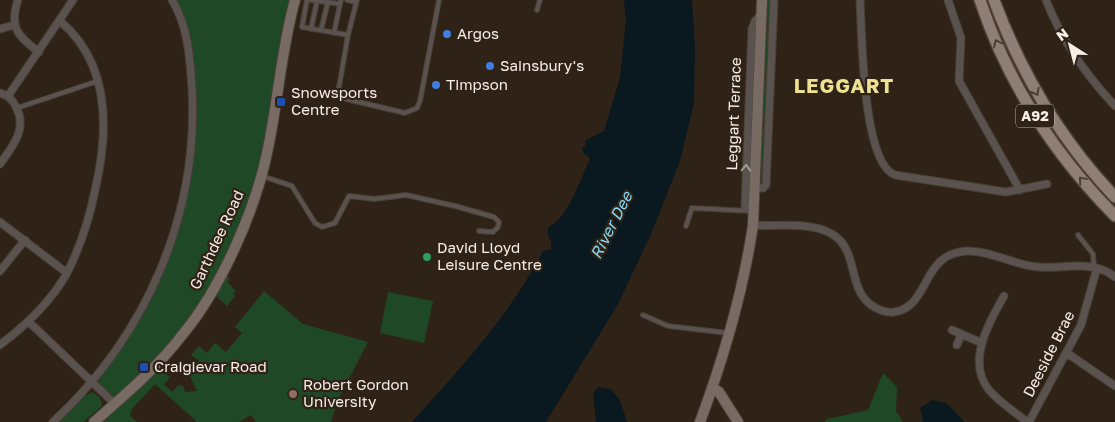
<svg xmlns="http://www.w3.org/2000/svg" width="1115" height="422" viewBox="0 0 1115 422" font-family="'Golos Text',sans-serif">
<rect width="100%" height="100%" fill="#2f2217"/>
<path fill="#1f4926" d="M172,0H295L254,201L192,324L115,404L93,383L131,330L173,238L191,137L189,56Z
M767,0H770L762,182L760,180Z
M226,275L230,279L227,282L236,291L233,294L235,296L227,306L215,295Z
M264,291L303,324L368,342L337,402L331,422H256L251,415L239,422H197L155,384L132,409L130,416L137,422H103L159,369L170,377L164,385L173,392L178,385L184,387L185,392L197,391L189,374L199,361L191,355L199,346L207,353L215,343L226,352L242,333L235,327Z
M388,292L433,301L424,343L380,333Z
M883,373L897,387L896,411L903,422H825L827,419L868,410Z
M93,392L101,399L102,406L83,422H58L84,396Z"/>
<path fill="#09191f" d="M624,0H692L695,48L694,103L680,161L651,234L618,304L546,422H412C460,369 510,315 543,251L551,249V242L547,233L549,227C568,218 580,180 590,159L588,156L584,154L582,147H585L586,140L604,131L620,78L626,19Z
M598,387L611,389L620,400L627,422H596L593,394Z
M932,400L946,403L965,422H923L920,408Z"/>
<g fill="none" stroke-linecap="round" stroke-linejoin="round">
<g stroke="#4b3f34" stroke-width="6">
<path id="lane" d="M307,0L302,27L348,35
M311,0L340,4L341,0
M347,0L356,2
M357,0L348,35L338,93L342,98L405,113L417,108L420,101L439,0
M537,10L540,0
M311,29L317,1
M321,30L328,2
M334,33L340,4
M17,108L98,81
M262,176L292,186L315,223L322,227L335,223L349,196L374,199L406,195L455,206L494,217L499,222L498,227L493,232L479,231
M686,226L692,208L751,211
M1078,235L1093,254L1094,267
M643,315L668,326L728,333"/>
</g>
<g stroke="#4b3f34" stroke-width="9">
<path id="street" d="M18,0C9,27 17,36 39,52
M860,0C862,32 862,163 895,175L1006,192L1047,184
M948,0L961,38L959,81L1020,190
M1046,0C1062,41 1085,74 1115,106
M0,29L14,25
M0,93C9,96 13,100 17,109C27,130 12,147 0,164
M8,96L73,0
M755,188H763L766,185L774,0
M754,211L745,206L752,29L755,21L761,15
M0,222L67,273
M753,225C777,227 811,221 832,234C861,251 845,292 876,308C882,311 887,313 894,312C925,308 923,267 950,255C955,253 963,251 968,251C992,251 1014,265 1038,267C1063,269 1094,259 1115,277
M0,271L25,240
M1004,296C989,322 966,362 989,390C999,402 1015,412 1027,422
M28,321L115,404
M952,330L982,343
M0,345C25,326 52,300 67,273C81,246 90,216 96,186C109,128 110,63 60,21
M957,345L961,334
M1067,353L1115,386
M53,422C146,336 199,215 192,88C190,58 188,26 172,0
M1029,422L1081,325L1097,268"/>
</g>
<g stroke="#4b3f34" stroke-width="12">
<path id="secondary" d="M713,388L719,392L738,422
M94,422C125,395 158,367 183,334C221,288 255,211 267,153C278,103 281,50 295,0
M700,422C724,357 743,293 753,225L762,0"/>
</g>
<g stroke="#4b3f34" stroke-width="14">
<path id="primary" d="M980,0C1007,82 1055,155 1115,216
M994,0C1021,73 1061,140 1115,197"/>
</g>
<use href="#lane" stroke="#5a524e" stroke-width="4"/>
<use href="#street" stroke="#5a524e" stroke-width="7"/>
<use href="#secondary" stroke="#776b64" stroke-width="10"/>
<use href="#primary" stroke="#8e7e75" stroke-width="11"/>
</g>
<defs><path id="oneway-chevron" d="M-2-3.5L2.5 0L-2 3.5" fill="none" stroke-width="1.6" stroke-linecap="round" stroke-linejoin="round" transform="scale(1.25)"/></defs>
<g stroke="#4c3e33">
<use href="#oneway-chevron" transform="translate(997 43) rotate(-115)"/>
<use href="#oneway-chevron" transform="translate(1036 92) rotate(60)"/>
<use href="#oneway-chevron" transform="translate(1082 180) rotate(-130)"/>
</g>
<use stroke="#a19893" href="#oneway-chevron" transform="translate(746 168) rotate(-88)"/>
<g fill="#3f7fe0" stroke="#2f2217" stroke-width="2">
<circle cx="447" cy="34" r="5"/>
<circle cx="490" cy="66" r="5"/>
<circle cx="436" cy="85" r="5"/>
</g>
<g fill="#1a4fb4" stroke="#2f2217" stroke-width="2">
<rect x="276" y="97" width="10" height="10" rx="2.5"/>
<rect x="139" y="362" width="10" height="10" rx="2.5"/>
</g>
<circle fill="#2e9e5b" stroke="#2f2217" stroke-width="2" cx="427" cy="257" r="5"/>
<circle fill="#8d6e63" stroke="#2f2217" stroke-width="2" cx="293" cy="394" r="5"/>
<g text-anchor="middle" stroke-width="4.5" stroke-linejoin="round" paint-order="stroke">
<rect fill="#2f2217" stroke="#bcb1a9" stroke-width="1" x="1016" y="104.5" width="38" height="23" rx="4"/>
<g font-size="14" font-weight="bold" fill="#f8eee7">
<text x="1035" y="121">A92</text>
</g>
<g font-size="15" fill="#f8eee7" stroke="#2f2217" text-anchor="start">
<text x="457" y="39">Argos</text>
<text x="500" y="71">Sainsbury's</text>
<text x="446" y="90">Timpson</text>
<text x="291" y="98">Snowsports<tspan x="291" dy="17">Centre</tspan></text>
<text x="437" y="253">David Lloyd<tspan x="437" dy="17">Leisure Centre</tspan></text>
<text x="154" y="372">Craigievar Road</text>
<text x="303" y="390">Robert Gordon<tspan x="303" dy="17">University</tspan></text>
</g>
<g font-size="15" fill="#f8eee7" stroke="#2f2217">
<text transform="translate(734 114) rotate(-88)" y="5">Leggart Terrace</text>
<text transform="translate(217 240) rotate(-65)" y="5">Garthdee Road</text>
<text transform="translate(1049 354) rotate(-63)" y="5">Deeside Brae</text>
</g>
<g font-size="16" font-style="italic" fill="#86d9f8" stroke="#2f2217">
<text transform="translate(611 225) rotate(-63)" y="6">River Dee</text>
</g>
<g font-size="20" font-weight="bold" letter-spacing="1" fill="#eee192" stroke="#2f2217">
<text x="844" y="93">LEGGART</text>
</g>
</g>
<g transform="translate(1070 45) rotate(324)" stroke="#2f2217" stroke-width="4" paint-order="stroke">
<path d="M0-4L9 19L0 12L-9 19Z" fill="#f8eee7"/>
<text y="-8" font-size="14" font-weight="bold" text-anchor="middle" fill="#f8eee7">N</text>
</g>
</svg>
